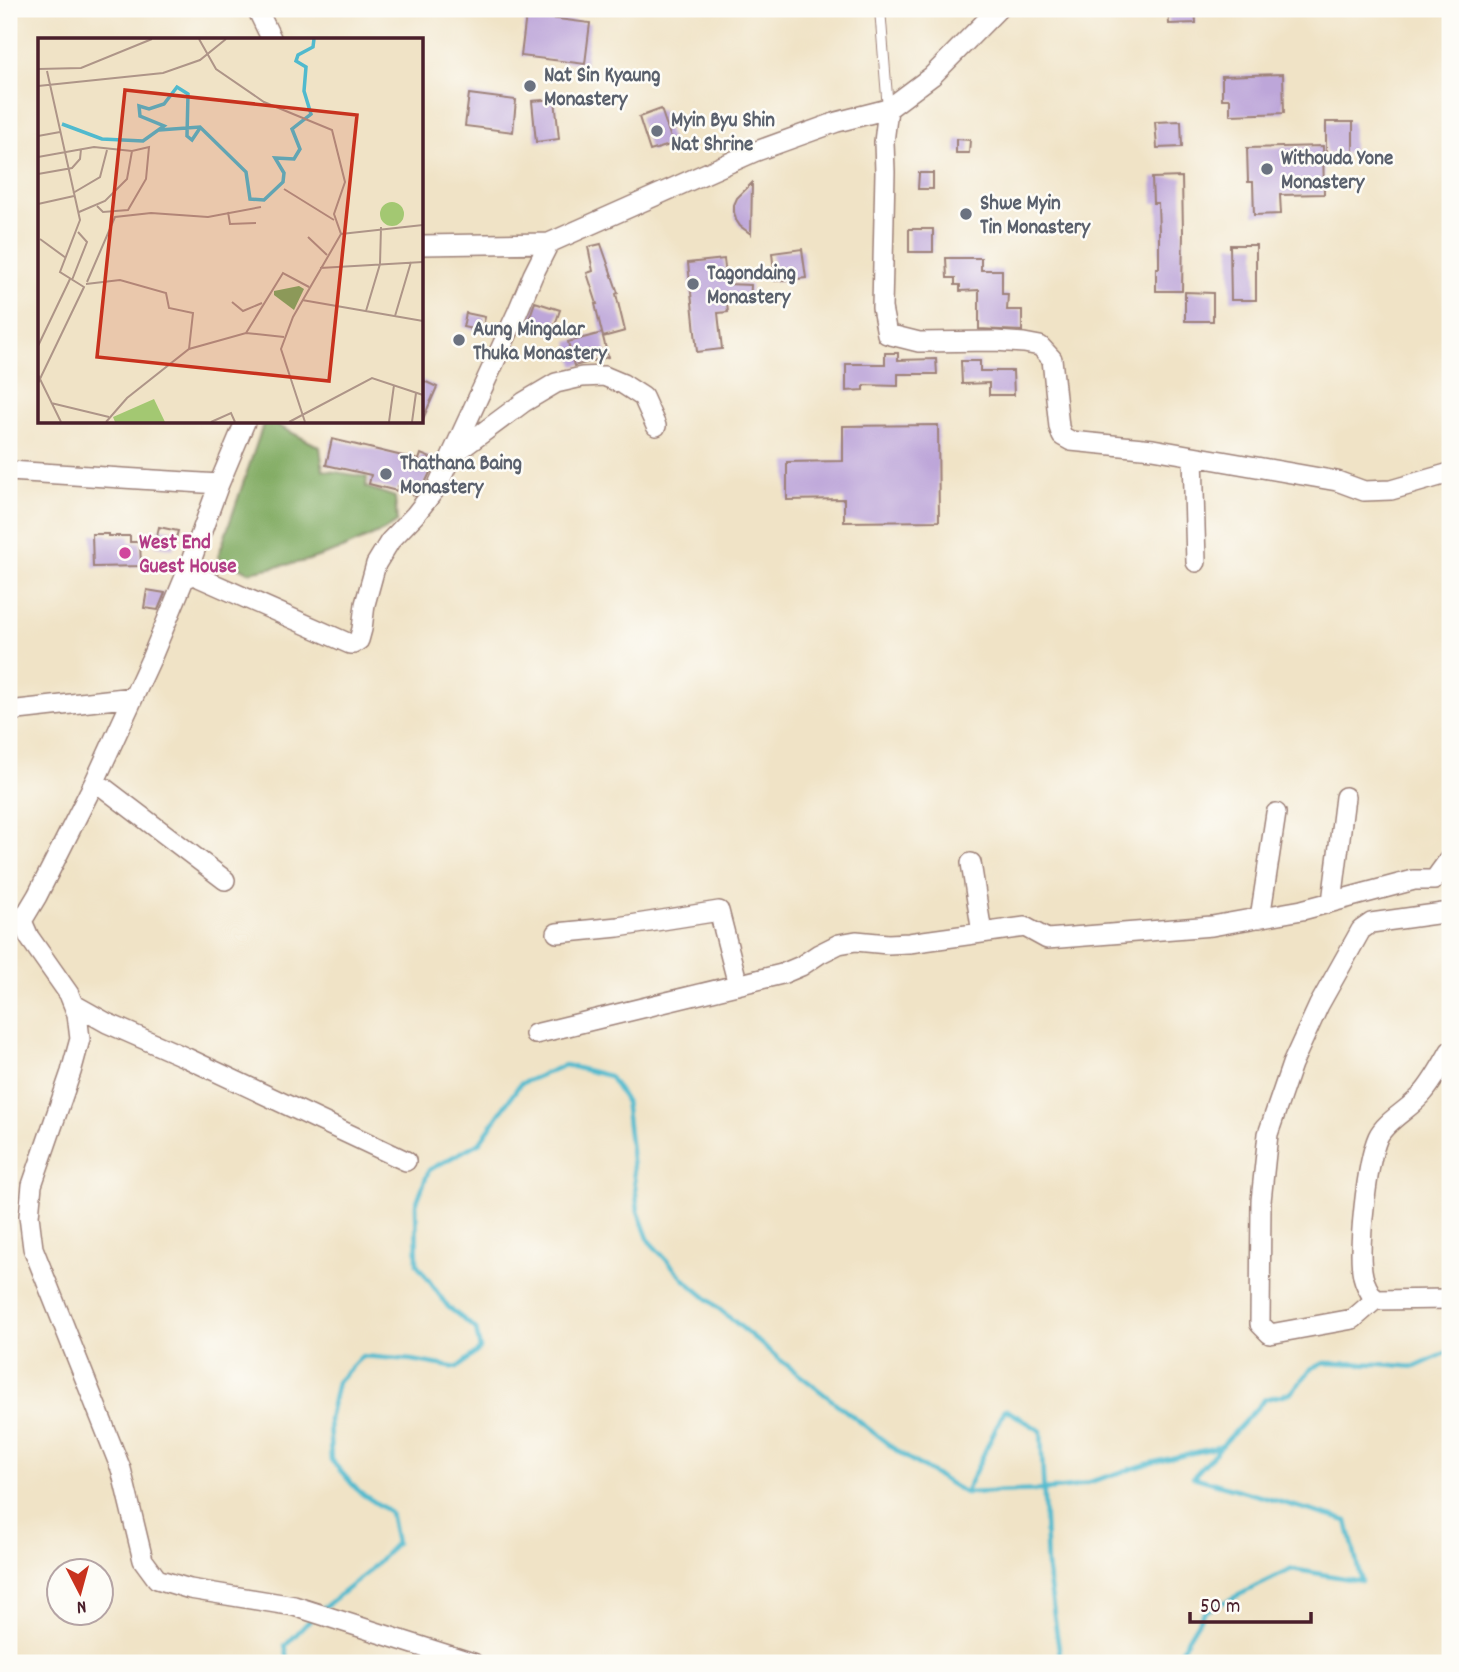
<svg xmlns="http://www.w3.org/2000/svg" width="1459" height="1672" viewBox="0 0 1459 1672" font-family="Dekko,sans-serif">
<rect width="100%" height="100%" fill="#fdfcf7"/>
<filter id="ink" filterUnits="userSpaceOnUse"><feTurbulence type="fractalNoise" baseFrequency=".0143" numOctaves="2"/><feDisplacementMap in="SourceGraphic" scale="14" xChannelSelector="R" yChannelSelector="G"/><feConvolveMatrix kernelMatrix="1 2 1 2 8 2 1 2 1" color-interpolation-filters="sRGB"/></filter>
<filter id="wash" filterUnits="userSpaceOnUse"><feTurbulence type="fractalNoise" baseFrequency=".00686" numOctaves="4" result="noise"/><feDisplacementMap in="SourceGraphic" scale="28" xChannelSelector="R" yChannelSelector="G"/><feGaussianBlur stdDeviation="1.57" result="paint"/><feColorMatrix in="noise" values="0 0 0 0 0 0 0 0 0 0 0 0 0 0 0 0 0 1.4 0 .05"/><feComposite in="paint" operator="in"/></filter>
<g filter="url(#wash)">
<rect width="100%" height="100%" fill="#f0e3c6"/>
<path fill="#82ac64" stroke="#666648" stroke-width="2" d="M264,422H271L320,447L323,470L367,477L366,487L395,497L397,522L383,531L342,549L306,561L249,572L218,557Z"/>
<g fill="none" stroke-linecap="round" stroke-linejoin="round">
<path stroke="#50bace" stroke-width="4.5" d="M965,1493L1005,1409L1041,1431L1047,1566L1061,1663
M322,1609L367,1573L396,1543L390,1512L359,1492L331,1460L329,1419L337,1382L362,1356L412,1360L457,1368L480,1349L476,1329L448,1307L417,1264L416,1204L429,1170L480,1142L520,1084L565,1065L609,1076L625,1100L638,1211L649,1241L685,1280L779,1359L901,1454L965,1493L1044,1490L1073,1487L1151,1463L1222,1446
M289,1663L285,1646L313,1617
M1173,1663L1204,1612L1292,1569L1361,1581L1347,1521L1193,1477L1265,1399L1291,1393L1312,1368L1325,1363L1382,1364L1415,1367L1450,1351"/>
</g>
<g id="blocks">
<path fill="#bda6d9" d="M1168,9H1195L1196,23L1169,24Z
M526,15L590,23L585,64L521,56Z
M1283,74L1284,113L1230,115V99H1222V76Z
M469,94L516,100L513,132L465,126Z
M555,99L559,139L536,142L532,101Z
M661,109L673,144L650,151L639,117Z
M1181,121L1182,147L1157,148L1155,122Z
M1326,122H1353V153H1326Z
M956,139L970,140L969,153H956Z
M1323,146L1324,194L1280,195L1281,214L1254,215L1253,182H1248L1247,148Z
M919,173H933V189H918Z
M1182,177L1183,232L1182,291H1156V268H1159V232L1158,203H1153L1152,178Z
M752,183L751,234L740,226L736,220L734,212V205L737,198Z
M909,229H933V252H909Z
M601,244L618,293L616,294L625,331L603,337L595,304H597L587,273L593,271L588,247Z
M1230,245H1256V300H1231Z
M802,249L806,278L775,281L772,253Z
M946,258H981V270H1002V294H1008L1007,310H1022V331L979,329V290L960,291V285H955V278H947Z
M724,259L727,284L751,285L750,304L727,303L728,312L718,313L722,349L697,352L688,263Z
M1185,292L1213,293V321H1185Z
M535,302L560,310L552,334L527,325Z
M466,313L485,317L482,331L463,327Z
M602,333L608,357L574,366L568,342Z
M885,353H898V360L936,359L937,374H898V386L864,385V390L846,391V364H885Z
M961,361H980V371H1013L1014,395H989V383L962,384Z
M422,380L437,387L422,421Z
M938,425L939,521L844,522V499L787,500V462L843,461V426Z
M332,439L419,460L421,454L436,460L426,481L415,496L398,486L397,491L369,484L371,475L326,465Z
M159,527L178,531L173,549L155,545Z
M92,534H108V536H130V542H140L141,566L93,567Z
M147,590L165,593L158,610L144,608Z"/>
</g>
</g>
<g filter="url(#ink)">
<use href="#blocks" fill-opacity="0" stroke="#9d8178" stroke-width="2"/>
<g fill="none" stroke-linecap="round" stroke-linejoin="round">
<g stroke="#9d8178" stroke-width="12">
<path id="service" d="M880,9L888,109"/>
</g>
<g stroke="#9d8178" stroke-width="22">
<path id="minor" d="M257,9L272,40
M888,109L884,142L885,172L882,308L887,334L919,342L995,341L1024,343L1040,346L1052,359L1059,427L1062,436L1071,441L1153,449L1337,481L1364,491L1391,490L1450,473
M422,245L549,243L754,152L837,122L888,109L932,76L998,9
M245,422L219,484L187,572L151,659L95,781L37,896L22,921L29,937L69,994L77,1014L80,1039L71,1072L32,1185L29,1216L33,1248L121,1469L143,1560L157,1579L190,1589L294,1606L473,1663
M454,454L524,402L556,383L582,377L604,376L623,384L643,397L656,426
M1193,456L1196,562
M9,471L219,484
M187,572L350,644H353L359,640L362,629L365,604L376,564L390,541L415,515L437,487L517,313L533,275L549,243
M9,711L133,697
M95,781L225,880
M971,863L982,933
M1332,902L1345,797
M1450,912L1371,923L1361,930L1319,1005L1292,1064L1268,1134L1261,1201L1260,1324L1270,1334L1353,1319L1375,1300L1450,1299
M1260,918L1276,813
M557,933L618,927L719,911L738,985
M73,1004L107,1023L187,1058L406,1161
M535,1034L782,974L801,966L819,954L839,944L856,941L888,944L909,943L1025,927L1047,939L1212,926L1302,910L1414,880H1434L1450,858
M1375,1300C1370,1293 1365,1285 1363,1276C1357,1250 1367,1162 1378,1137C1386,1120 1412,1108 1424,1092C1434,1080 1442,1065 1450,1051"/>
</g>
<use href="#service" stroke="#fff" stroke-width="10"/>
<use href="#minor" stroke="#fff" stroke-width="19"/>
</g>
</g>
<g fill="#6b7280" stroke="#fdfcf7" stroke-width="2.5">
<circle cx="530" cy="86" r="7"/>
<circle cx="657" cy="131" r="7"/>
<circle cx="1267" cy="169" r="7"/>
<circle cx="966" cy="214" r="7"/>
<circle cx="693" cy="284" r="7"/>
<circle cx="459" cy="340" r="7"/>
<circle cx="386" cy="474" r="7"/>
</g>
<circle fill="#d1479c" stroke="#fdfcf7" stroke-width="2.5" cx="125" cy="553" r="7"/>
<g text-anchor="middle" stroke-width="5" stroke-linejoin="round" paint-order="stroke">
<g font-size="21" font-weight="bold" fill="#5b616d" stroke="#fdfcf7" text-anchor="start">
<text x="544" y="81">Nat Sin Kyaung<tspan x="544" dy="24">Monastery</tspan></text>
<text x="671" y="126">Myin Byu Shin<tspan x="671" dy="24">Nat Shrine</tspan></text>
<text x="1281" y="164">Withouda Yone<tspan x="1281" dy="24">Monastery</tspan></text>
<text x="980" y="209">Shwe Myin<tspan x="980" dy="24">Tin Monastery</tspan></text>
<text x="707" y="279">Tagondaing<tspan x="707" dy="24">Monastery</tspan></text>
<text x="473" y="335">Aung Mingalar<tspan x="473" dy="24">Thuka Monastery</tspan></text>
<text x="400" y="469">Thathana Baing<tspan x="400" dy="24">Monastery</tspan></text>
</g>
<g font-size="21" font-weight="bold" fill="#b23c85" stroke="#fdfcf7" text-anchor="start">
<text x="139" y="548">West End<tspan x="139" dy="24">Guest House</tspan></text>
</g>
</g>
<g transform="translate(38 38)">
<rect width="385" height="385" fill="#f0e3c6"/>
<path d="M342 176a12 12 0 1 1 24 0a12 12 0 1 1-24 0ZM116,361L127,384H77L75,379Z" fill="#a3c872"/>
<path d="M261,248L266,251L256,272L236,257V253Z" fill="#82ac64"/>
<path fill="none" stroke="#50bace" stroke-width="3.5" d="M24,86L64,101L105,103L126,88L102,78L101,68L111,71L126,66L139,49L150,56L149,98L154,102L162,90M121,92L162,89L208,134L212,161L226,162L245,144L246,135L237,120L256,121L262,111L254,91L273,76L266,53L268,29L258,23L260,17L275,9L276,1"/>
<path fill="none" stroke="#ae9588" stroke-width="2" d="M161,1L178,31L226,64L294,92L307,144L296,176L303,196L255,279L243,311L267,384M0,31L43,30L114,1M0,48L125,35L162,22L188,1M0,98L22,94M0,119L56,109L94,113L111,109L108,141L90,172L65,174L59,168M0,136L34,130L42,121L43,111M246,151L296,182M35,155L62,139L69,112M0,166L36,158M41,174L67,163L89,141L94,113M190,174L192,186L218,185M303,196L385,187M270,199L289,217M2,201L28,220M282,230L385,224M34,242L49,204L40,194M49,244L77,179L113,175L170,179L223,169M48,246L82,242L128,255L131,270L155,275L151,311M264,262L385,283M194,264L205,273L224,265M328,273L342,226L343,189M357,278L373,224M208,295L245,235L271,249M0,308L32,241M0,337L23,384M0,345L46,249L22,234L42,182L9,33M13,365L71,379M68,384L89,360L151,311L208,295L246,299M173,384L193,375L197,384M251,384L334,340L385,357M351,384L356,347M374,384L378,355"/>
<path fill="#c8321e" fill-opacity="0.15" stroke="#c8321e" stroke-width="3.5" d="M87,52L319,77L291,343L59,319Z"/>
<rect width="385" height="385" fill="none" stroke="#4a1f2b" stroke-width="3.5"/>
</g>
<rect width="1459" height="1672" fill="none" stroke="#fdfcf7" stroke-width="35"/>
<g transform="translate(80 1592) rotate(174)"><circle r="33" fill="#fdfcf7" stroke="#b5a4a5" stroke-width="2"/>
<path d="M0-5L12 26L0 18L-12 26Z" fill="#c8321e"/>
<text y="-10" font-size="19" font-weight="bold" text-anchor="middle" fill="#4a1f2b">N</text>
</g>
<path d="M1190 1612v10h121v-10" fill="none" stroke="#4a1f2b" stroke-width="3.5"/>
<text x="1200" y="1612" font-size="21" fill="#4a1f2b" stroke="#fdfcf7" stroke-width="5" paint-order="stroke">50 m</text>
</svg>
